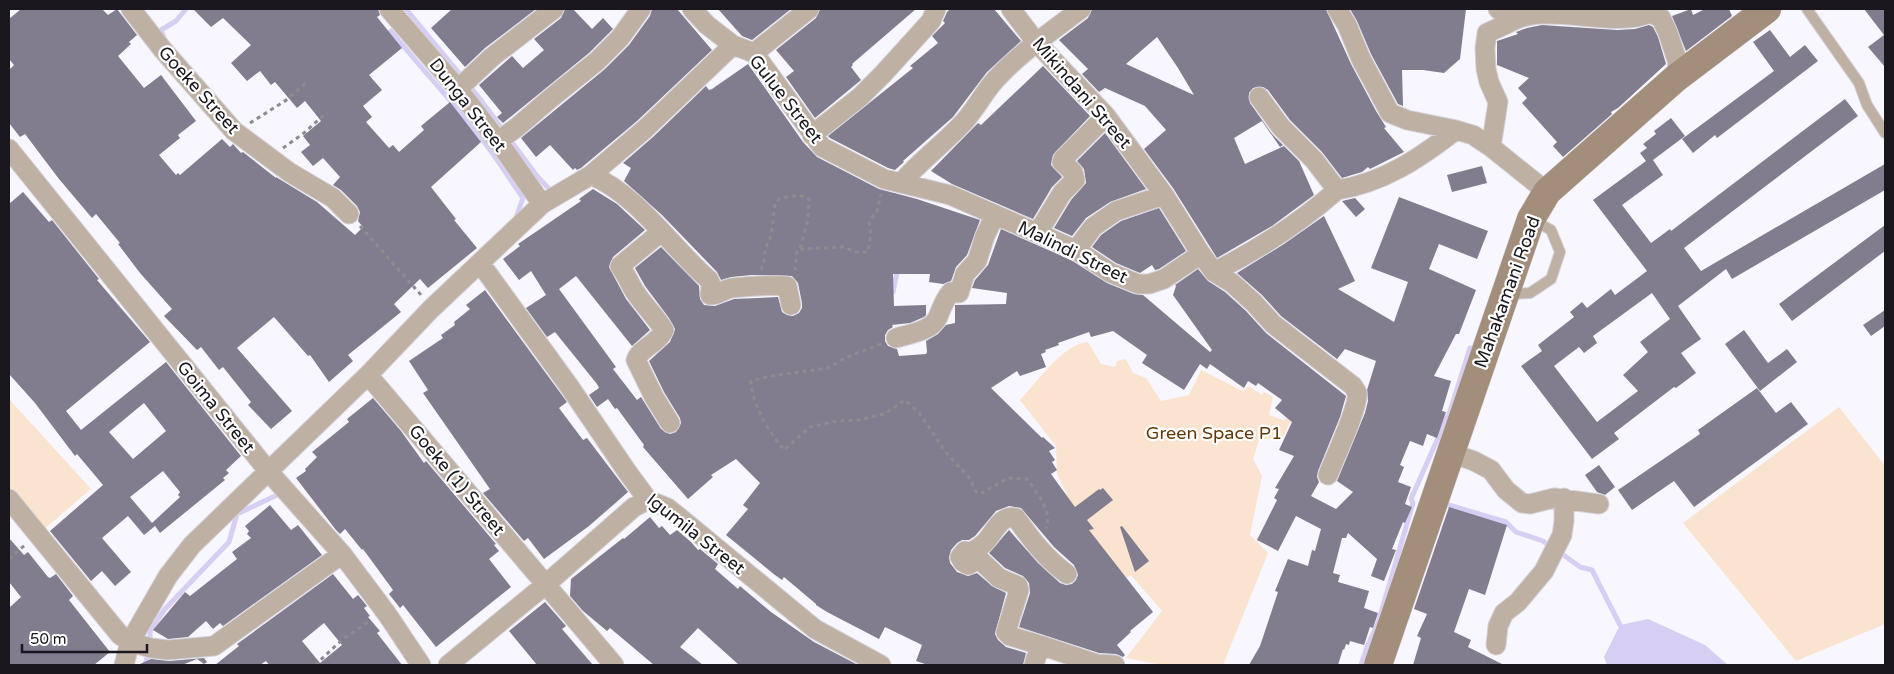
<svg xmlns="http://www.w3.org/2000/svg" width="1894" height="674" viewBox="0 0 1894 674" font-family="'Varela Round',sans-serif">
<rect width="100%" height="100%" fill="#f8f6fe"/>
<path fill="#fae3cf" d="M1088,342L1101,364L1115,367L1117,361L1126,359L1133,373L1146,378L1161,401L1189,395L1201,370L1243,391L1249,386L1262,395L1264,392L1273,397L1269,415L1283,420L1296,412L1316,429L1290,422L1283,437L1259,440L1253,459L1262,476L1250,535L1268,553L1223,665H1162L1126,658L1162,611L1131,575L1107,589L1071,527L1066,492L1057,474L1056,446L1020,400C1037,382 1063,344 1088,342Z
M9,399L91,489L43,530L9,490Z
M1839,407L1885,466V624L1796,661L1683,523Z"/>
<path fill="#d7cef4" d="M1648,619L1705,645L1728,665H1607L1604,657L1620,625Z"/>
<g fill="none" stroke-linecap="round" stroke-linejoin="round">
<path stroke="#d7cef4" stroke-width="5" d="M406,9L477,95L537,176L553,193
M391,31C420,67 452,101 481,138C496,157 509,178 523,198L517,215
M164,38L161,30L176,21L186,9
M889,292H893L898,268
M1442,503L1506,522L1516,532L1543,541L1551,547
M1558,551L1580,567L1592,570L1620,625
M150,644V631L165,609L229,542L237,514L279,494
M145,665L149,652
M1361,665L1367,647L1378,623L1413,503L1411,499L1450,411L1470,348"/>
</g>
<path fill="#817d8e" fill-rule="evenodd" d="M21,9H102L108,15L117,9L137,35L129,42L131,44L118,56L144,88L161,75L196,121L178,135L180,138L159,155L176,175L178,173L180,175L222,139L230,147L233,144L241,153L243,152L276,178V177L317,202L355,235L363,227L358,221L360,212L357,206L341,190L333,185L340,177L323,158L313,166L301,152L310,145L303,136L321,121L305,101L297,108L275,82L271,85L260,71L247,81L231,63L251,45L223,18L211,27L193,9H378L380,15L377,17L402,48L369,75L382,90L363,106L372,117L366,122L389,148L393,145L399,152L424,130L421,126L450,102L481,142L431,187L456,219L454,220L477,248L428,288L420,279L394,304L401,312L348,355L353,361L329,382L310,355L308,356L274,317L237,348L292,411L271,429L248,405L251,402L223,367L219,370L201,347L197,350L164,316L172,309L140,273L118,244L120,243L96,214L92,218L59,179L25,134L20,137L9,123V70L14,65L9,59V19Z
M452,9H536L485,48L465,67L431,28Z
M565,9H573L592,29L603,18L613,29L589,53L503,123L497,117L502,113L479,85L512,56L523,68L544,50L534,39L561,18Z
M652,9H677L712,50L637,121L581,168L577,170L575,168L573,170L550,145L536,157L521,138L605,69L629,45L650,16Z
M718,9H791L752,40L742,36Z
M820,9H916L852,64L853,65L851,67L861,80L815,118L786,77L794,71L776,50L816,18Z
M950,9H994L1021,41L987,72L953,117L903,161L904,162L895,170L888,168L830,138L828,136L913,68L910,66L938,43L932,36L945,23L943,21L947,12Z
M1092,9H1326L1351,64L1376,111L1386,127L1384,128L1404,152L1370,169L1368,167L1362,172L1342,178L1322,152L1290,120L1268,90L1263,87L1253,88L1249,93L1250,103L1272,134L1283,145L1280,147L1262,121L1234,138L1245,164L1284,146L1299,161L1314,195L1272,226L1217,258L1173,188L1144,149L1166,130L1145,106L1105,88L1099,92L1082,74L1088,69L1059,40L1088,18ZM1157,37L1178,68L1194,95L1126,64Z
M1350,9H1466L1460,59L1444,73L1423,70H1402L1403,106L1398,104L1371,54L1357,21Z
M1691,9L1693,15L1705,9H1729L1732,16L1686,51L1672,16Z
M1864,9H1885V67L1868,47L1884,35Z
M1542,25L1617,30L1635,29L1649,25L1653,27L1658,37L1666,64L1618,108L1611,112L1612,114L1563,157L1553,146L1557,142L1522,103L1527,98L1518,88L1529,78L1497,65V41L1518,34L1516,32L1527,28Z
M1770,30L1790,57L1805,45L1818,61L1717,138L1715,135L1693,153L1682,139L1774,71L1753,42Z
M748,64L803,142L817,157L879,189L917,199L980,220L967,255L956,267L951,281L943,284L929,282L930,274H893L894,306L926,305V315L924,317L910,323L892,325L893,327L888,330L885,335V341L888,346L897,349L899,356L926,354L927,352L926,341L938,334L946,325L955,323V305L1006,304L1007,293L972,288L975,280L988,265L1001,229L1071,260L1107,283L1134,294L1143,295L1210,352L1212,350L1173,295L1176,286L1175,285L1198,269L1208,281L1225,292L1246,311L1266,333L1346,396L1340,417L1318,471L1317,477L1319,482L1311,496L1336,509L1353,492L1337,481L1365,413L1368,401L1367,390L1376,361L1345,349L1337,359L1281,316L1262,295L1237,273L1284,244L1324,216L1355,281L1338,289L1394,322L1408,282L1371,268L1399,197L1488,231L1477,259L1439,244L1429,269L1476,290L1459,334H1456L1434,376L1451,381L1442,411L1446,412L1437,438L1427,434L1423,446L1410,441L1400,465L1404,467L1398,482L1411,487L1405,504L1412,507L1405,523L1403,522L1392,549L1396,550L1384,581L1371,576L1377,559L1348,533L1346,538H1342L1333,573L1340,575L1338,582L1369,591L1364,608L1378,613L1373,628L1370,627L1364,645L1350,641L1349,645L1346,644L1344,650L1343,649L1338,665H1249L1260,646L1278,592L1275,591L1288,559L1308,566L1312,550L1315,551L1321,529L1296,516L1278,551L1257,540L1277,500L1274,498L1279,489L1275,488L1294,456L1279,450L1292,422L1275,408L1282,400L1258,383L1256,386L1248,381L1244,388L1210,364L1207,369L1200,364L1184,390L1142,363L1147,355L1113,331L1091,337L1089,332L1058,343L1059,345L1045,350L1046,352L1041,354L1046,367L1020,376L1017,371L991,388L1042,438L1043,437L1055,448L1049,451L1055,460L1052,462L1057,470L1051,474L1075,507L1099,489L1100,490L1103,488L1113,500L1087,520L1094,529L1089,530L1153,612L1130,631L1131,632L1117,645L1125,655L1123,657L1116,654L1099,653L1019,627L1030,593L1029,583L1023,576L1005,568L989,553L1009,530L1038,563L1060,583L1066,585L1072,584L1076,580L1078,575L1074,565L1054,547L1021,508L1009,506L996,511L975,536L969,540H962L957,543L951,550L949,557L950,563L957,572L968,576L977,573L992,586L1006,593L995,634L998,640L1006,647L1026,653L1023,665H928L916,661L922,645L885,627L879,639L827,612L816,605V604L784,577L782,580L775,575L726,535L748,509L743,505L760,483L736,459L711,475L713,477L688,499L643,447L644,445L617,408L615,409L608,399L597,407L589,395L599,388L597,384L555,332L547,337L526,308L546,295L531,271L519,280L503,259L520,246L518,244L581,201L579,199L593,189L617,204L645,230L613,257L609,267L626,299L650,330L632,346L576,276L559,289L616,367L613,369L637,400L641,397L661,429L670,434L676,432L681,423L680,418L664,392L649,361L670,342L675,329L669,318L645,286L635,268L661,247L699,286L700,299L704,305L715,306L734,299L778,297L782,312L787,315L793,316L799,313L802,308V303L798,283L792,276L752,275L731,277L721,280L717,272L662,215L624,181L631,168L623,163L653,137L706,86L709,90L712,89Z
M1043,66L1090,116L1053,155L1051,165L1062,177L1052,187L1033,219L952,184L931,171L978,123L981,125Z
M1845,99L1858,116L1684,248L1701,271L1885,164V190L1732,279L1726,269L1678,306L1701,339L1681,353L1696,373L1676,388L1674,387L1614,433L1619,439L1592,459L1521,366L1542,351L1538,345L1574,317L1570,312L1582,302L1587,308L1611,289L1615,295L1647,271L1593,200L1646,161L1640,153L1647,148L1643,144L1656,134L1654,131L1671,118L1685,136L1653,160L1663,175L1622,205L1651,243L1670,229L1671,231ZM1652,293L1670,319L1640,342L1648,352L1623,375L1638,391L1597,422L1554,366L1579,347L1584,353L1597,343L1593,336Z
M1105,133L1146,189L1110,202L1086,218L1072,236L1054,228L1071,200L1086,183L1084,169L1077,161Z
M1482,166L1487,183L1452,192L1447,175Z
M23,192L49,222L52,220L99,279L97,280L150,342L66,411L81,430L166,362L241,456L226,470L229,473L223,478L225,480L160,533L155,526L144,535L128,516L102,538L131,572L115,586L102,571L91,581L50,531L103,485L77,454L75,456L35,403L9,374V204ZM144,403L166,431L133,459L109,432ZM163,471L180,492L178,495L180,497L152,523L130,497Z
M1355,198L1365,209L1356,217L1342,201Z
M1159,208L1186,251L1159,269L1155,270L1152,265L1140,273L1116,263L1092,247L1101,235L1121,221Z
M1885,225V251L1792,321L1779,304Z
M485,290L567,402L559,408L583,440L587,438L628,492L589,526L544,559L528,538L524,541L483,493L490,489L423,393L428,390L409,361L443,338L441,335L455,325L454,322L470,309L466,305Z
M1885,310V326L1871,336L1863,325Z
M1744,330L1768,363L1787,349L1797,362L1760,391L1725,344Z
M1757,388L1776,413L1791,402L1808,424L1694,507L1674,481L1632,510L1618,490L1700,434L1698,430Z
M373,398L401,431L424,463L426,461L496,544L494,545L499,551L489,559L511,587L436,647L403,605L400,608L389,594L393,590L363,549L362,550L345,529L340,534L336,530L296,478L306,471L305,469L317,457L312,452L349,422L347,419Z
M1599,465L1615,487L1605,495L1597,492L1585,475Z
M270,505L291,530L298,525L322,555L223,626L220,623L213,629L206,621L188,637L168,639L153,630L185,592L190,596L237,559L232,552L251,538L247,534L249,531L245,526Z
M1449,507L1507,525L1485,595L1469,589L1454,632L1471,640L1468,647L1504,665H1413L1421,638L1417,636L1427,614L1414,609Z
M650,517L659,528L662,526L670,535L677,530L691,542L698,550L700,549L718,564L715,569L738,589L740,586L771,612L814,642L858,665H739L698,628L680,647L703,665H654L610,628L607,631L583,611L570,596L571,579L623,538L624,539Z
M1122,526L1149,561L1135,572L1120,527Z
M9,538L24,555L28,552L48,577L50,578L56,574L73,596L69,600L110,652L94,665H9V608L21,597L9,582Z
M333,574L353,599L358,595L367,606L364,608L370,616L368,617L380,631L377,633L402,665H269L266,661L260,665H215L239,646L237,644ZM324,623L342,645L320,663L302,641Z
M545,602L566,626L562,629L593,665H537L509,631Z
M204,658L207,662L204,664L197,659L182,665H140V664L151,659L169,661Z"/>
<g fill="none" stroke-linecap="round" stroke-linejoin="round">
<g stroke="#d4d2da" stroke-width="12">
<path id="lane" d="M1807,9L1859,83L1867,105L1885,133
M1508,294L1530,293L1551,279L1560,252L1551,230L1533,220"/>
</g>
<g stroke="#d4d2da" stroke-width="21">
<path id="street" d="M131,9L163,50L234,131L289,172L333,198L349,214
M389,9L458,89L498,141L542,204
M692,9L707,25L733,45L754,53L822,147L884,179L950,195L1076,250L1111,273L1138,284H1149L1164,279L1201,254L1214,272C1259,249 1299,224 1337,190
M1011,9L1036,42L1106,116L1164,195L1201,254
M1337,9L1347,25L1361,59L1390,113L1407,120L1456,130
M1509,23C1545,0 1612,30 1650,13L1661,18L1668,33L1678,63L1676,78
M754,53L809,9
M458,89L492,57L554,9
M1259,97L1281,127L1314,160L1337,190C1383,183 1420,158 1456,130L1473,135L1491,147L1547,192
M812,135L860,97L883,74L931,21L936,9
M498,141L516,128L551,98L597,61L620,38L641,9
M1491,147L1498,102L1489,82L1486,69L1485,48L1487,33L1509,23L1504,14L1498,9
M9,149L269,472L342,554L387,614L421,665
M591,175C639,196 670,246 709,280L711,285L710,295C718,296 724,289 732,288C750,286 768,285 787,286L791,305
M901,183C919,162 942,145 961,125C975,111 983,93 996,79C1021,52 1052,31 1081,9
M661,232L620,266C625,273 628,279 632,287C640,302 655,315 664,330C658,344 640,348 636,360L654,397L670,423
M1034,232L1042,226L1062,193L1075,180L1073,172L1062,162L1063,159L1106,116
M1076,250L1093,227L1116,211L1164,195
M480,263L569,386L628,473L648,500L668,508L815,629L881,665
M1214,272L1232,283L1254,303L1273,324L1353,386C1354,388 1356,391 1357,393C1359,407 1334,459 1328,475
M896,338C909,334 932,331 938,317C942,307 944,300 951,292L959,293L965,274L977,261L985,236L995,215
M368,375L614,665
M1451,453L1474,461L1491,470L1506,490L1522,503L1530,504L1554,498L1599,504
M9,499L120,635L130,642L151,648L168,650L214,646L342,554
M1040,645L1097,664L1115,665
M1496,645L1498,626L1504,613L1518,602L1544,571L1562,535L1564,521V498
M124,665L130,642L168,576L192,545L368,375L431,309L542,204L591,175L645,129L733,45
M448,665L545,585L634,507L648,500
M1034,665L1040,645L1010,636L1006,632L1019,590L1018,586L999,578L980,560L978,559L968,565L963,562L960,557L965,551L971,552C977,549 983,545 987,540C995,531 1001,514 1016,518C1031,539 1046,559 1067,574"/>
</g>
<g stroke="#d4d2da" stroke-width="29">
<path id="secondary" d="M1378,665L1531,219L1547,192L1565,176L1676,78L1767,9"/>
</g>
<path stroke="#8d8b92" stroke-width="3" stroke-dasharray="4 4" stroke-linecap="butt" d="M250,123L285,101L308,81
M283,148L304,133L327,112
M360,226L422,296
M800,249L844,247L855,252H868L871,234L869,221L877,211L881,194
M761,270L764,263L765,249L771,236L775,204L780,198C790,197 801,193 809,199L808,219L800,249L797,252L795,272
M881,344L845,358L828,368L771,376L751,381C752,405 769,432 784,450L810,427L837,421L859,420L884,414L905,400L920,414L945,451L970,479L976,492L980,494L1008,478L1027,479C1037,493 1053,511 1046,529
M9,559L26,544
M315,665L343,639L371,620"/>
<use href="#lane" stroke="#bfb0a4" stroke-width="10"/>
<use href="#street" stroke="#bfb0a4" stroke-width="19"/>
<use href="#secondary" stroke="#a38e7c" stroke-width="28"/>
</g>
<g text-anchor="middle" stroke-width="4.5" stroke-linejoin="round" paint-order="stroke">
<g font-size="18" fill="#19171d" stroke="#fff">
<text transform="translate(199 90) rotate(48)" y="6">Goeke Street</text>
<text transform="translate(1082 93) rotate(49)" y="6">Mikindani Street</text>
<text transform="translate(786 99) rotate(52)" y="6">Gulue Street</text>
<text transform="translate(468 105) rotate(52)" y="6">Dunga Street</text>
<text transform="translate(1073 252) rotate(26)" y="6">Malindi Street</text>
<text transform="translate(1507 292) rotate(-70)" y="6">Mahakamani Road</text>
<text transform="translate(216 407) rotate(51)" y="6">Goima Street</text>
<text transform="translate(457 480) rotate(50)" y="6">Goeke (1) Street</text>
<text transform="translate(696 534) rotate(38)" y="6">Igumila Street</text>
</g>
<g font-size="18" fill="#633808" stroke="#fff">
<text x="1214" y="439">Green Space P1</text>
</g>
</g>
<rect width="1894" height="674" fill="none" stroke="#19171d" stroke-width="20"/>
<path d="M22 644v8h125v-8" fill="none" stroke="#19171d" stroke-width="2.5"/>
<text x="30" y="644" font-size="15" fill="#19171d" stroke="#ffffff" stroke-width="4" paint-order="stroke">50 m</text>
</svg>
